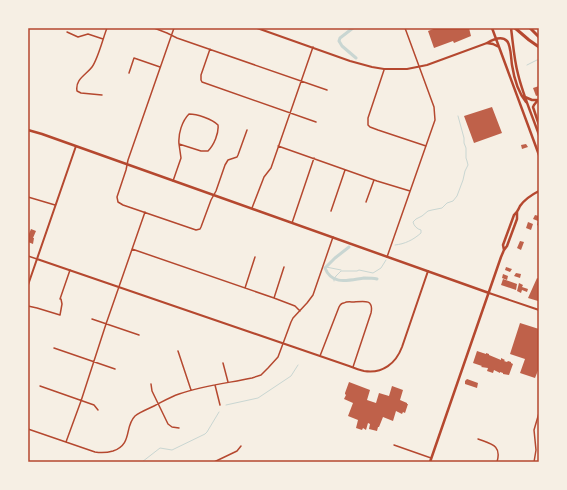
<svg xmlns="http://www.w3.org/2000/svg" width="567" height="490" viewBox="0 0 567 490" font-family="Rubik,sans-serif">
<rect width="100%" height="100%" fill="#f6efe4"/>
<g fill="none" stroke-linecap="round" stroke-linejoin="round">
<path stroke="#c9d6d2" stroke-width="1" d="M527,65L539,59
M395,245C405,244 413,240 421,233V230C417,229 414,226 413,222L416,219L422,216L428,211L432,210L442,208L447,203L453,201L457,196L463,180L465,171L468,165L467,161L466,158V148L464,143V138L458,116
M326,267L341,270
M334,281V279L336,276L341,271H357L359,270L373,273L381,268L386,260
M226,405L258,398L291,376L298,365
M142,462L160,448L172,450L205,434L207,432L219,412"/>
<path stroke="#c9d6d2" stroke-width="3" d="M353,28L340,38L339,41L342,46L356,58
M349,247L335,258L325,268C332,286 349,280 364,278C368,278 373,278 377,279"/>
</g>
<path fill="#bf614a" d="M436,28H469L471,36L454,43L453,41L434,48L428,31Z
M539,86V95L536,96L533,88Z
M492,107L502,133L474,143L464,116Z
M526,144L528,147L522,149L521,145Z
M535,215L539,216V226L537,225L538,221L533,219Z
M528,222L533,224L531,230L526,228Z
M31,229L36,231L33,238H34L33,244L28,242L29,237L28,236Z
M520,241L524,242L521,250L517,248Z
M506,267L512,269L510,272L505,270Z
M516,273L521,274L520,278L514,276Z
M503,274L508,276L507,280L502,278Z
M537,278L539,279V299L538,301L528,298Z
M503,279L517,284L516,290L501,285Z
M519,283L523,285L522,287L528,289L527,292L522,290L521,293L517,291Z
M520,323L539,329V368L535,378L520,373L525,359L510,354Z
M477,351L486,354V353L489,354V355L501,360V358L505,360L504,361L507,362L508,361L511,362V363L513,364L509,375L503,374V373L500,372V373L494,370L493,373L487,371L488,368L481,367L482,366L473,363Z
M467,379L478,383L477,388L465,384V381Z
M349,382L370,390L367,400L376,403L379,393L389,396L392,386L403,390L400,400L407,403V404H408L405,413L403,412L402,414L396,411L393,421L383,417L379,427H378L377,431L369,429L370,424L368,423L366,430L363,428L362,430L356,428L358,420L348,416L353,403L344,399L346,395L345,394V393Z"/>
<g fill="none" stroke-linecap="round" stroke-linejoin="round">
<path stroke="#b5482f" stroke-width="1.5" d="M154,28L167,33L177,38L327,90
M174,28L128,160L126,170L117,197L118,202L123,205L196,230L200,229L201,227L211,200L216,191L225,165L228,160L237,157L238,155L247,130
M67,32L78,37L88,34L103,39
M210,49L201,75V80L202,82L316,122
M384,70L368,118V125L370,127L378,130L426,146
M129,73L134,58L160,67
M102,95L81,93L77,91C75,79 86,75 92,67C98,59 103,38 107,28
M189,114C197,114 212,119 218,125C219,133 214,145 208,151H201L179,144C178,134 182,121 189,114Z
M278,146L377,181L410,191
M173,181L181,158L179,144
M28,197L55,205
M366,202L374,180
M252,208L264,177L271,168L313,47
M331,211L345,170
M292,223L314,158
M132,249L274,298L295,306L300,311
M28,256L37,259
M387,257L435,120L434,107L405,28
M245,288L255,257
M274,298L284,267
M28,306L37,308L60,315L62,304L61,299H60L70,270
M92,319L139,335
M54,348L115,369
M178,351L191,390
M320,356L339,307C340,305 342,303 344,303C347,301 351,302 354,302C364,301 374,299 371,313L353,367
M223,363L228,382
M151,384L152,391L168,424L172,427L179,428
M215,385L220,405
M40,386L94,405L98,410
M28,429L95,452C101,453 106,453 113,451C133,444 124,427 135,416C140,412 148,409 154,406C162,402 170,397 179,394C202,386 228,383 252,378L261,375L268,368L278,357L291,322L293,318L307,303L313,295L333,237
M478,439C491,444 502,445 497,462
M66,442L81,401L106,324L145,212
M394,445L431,458
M214,462L237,451L241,446
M534,462L536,450L534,430L539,413"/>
<path stroke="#b5482f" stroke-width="2" d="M257,28L350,61L372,67L384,69H407L427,65L487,43
M37,259L349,366C354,368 359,370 364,371C383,374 396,363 402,347L428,271
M28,285L76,146
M489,293L539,310"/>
<path stroke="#b5482f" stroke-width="2.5" d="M492,28L539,155
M511,28C513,43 514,59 518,74C523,95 532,115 539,135
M487,43C492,40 501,35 507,41C511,45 511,59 512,65C514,78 518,92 526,102
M487,43L493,44L499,47
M525,97L532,100H537
M538,100L534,105L533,107L539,125V130
M28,130L42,134L489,293
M504,250L503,245L514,215C518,212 518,210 520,206C525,199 531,195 539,191
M430,462L501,257L504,250L507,246L517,219V212"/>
<path stroke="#b5482f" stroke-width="3" d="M515,28L529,40L539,47
M530,28L539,37"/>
</g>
<rect width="567" height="490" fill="none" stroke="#f6efe4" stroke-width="58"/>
<rect x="29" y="29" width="509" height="432" fill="none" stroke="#b5482f" stroke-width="1.5"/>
</svg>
